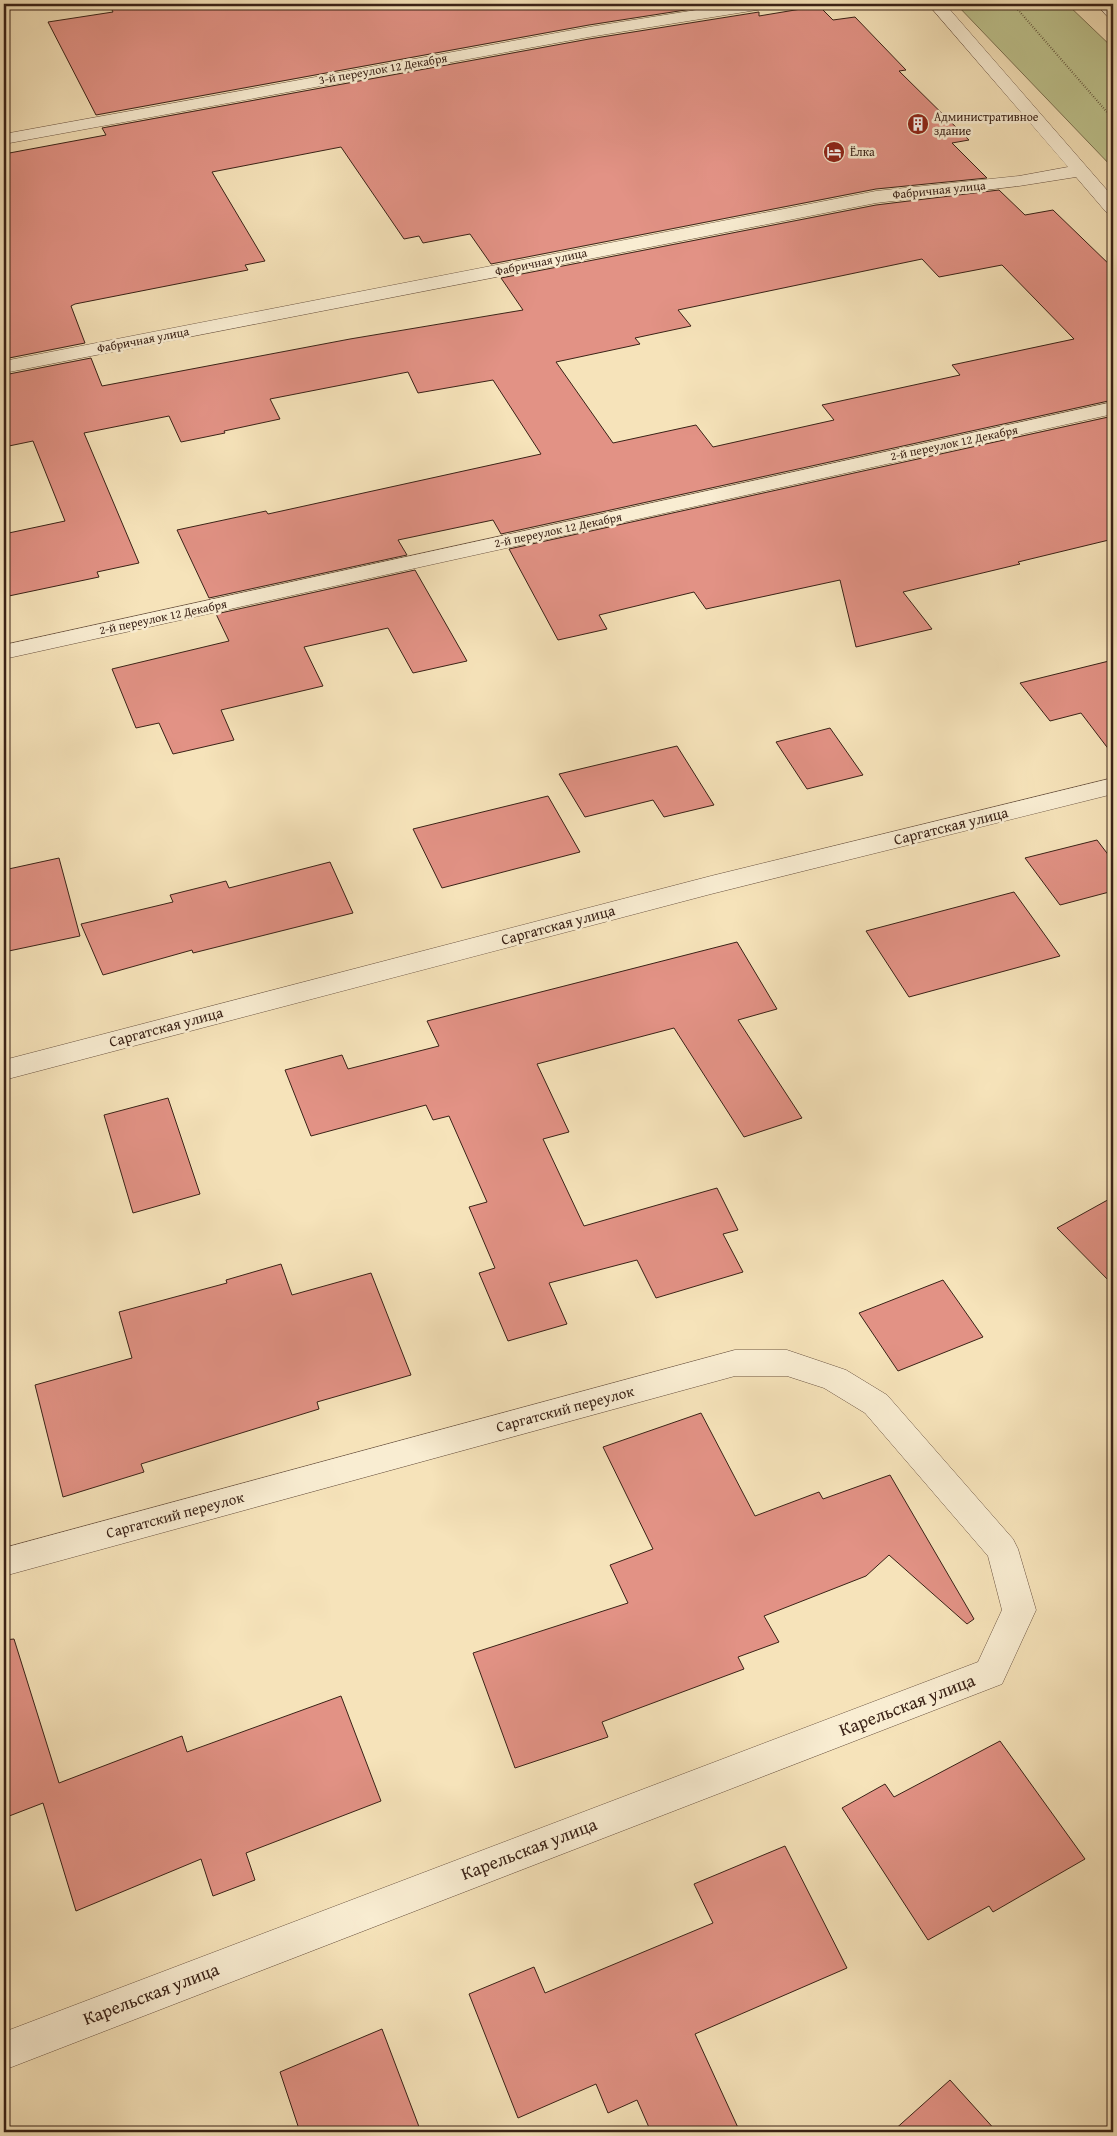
<svg xmlns="http://www.w3.org/2000/svg" width="1117" height="2136" viewBox="0 0 1117 2136" font-family="'Gentium Book Plus',serif">
<rect width="100%" height="100%" fill="#f6e3ba"/>
<filter id="stains"><feTurbulence type="fractalNoise" baseFrequency=".004" numOctaves="4"/><feColorMatrix values="0 0 0 0 .2 0 0 0 0 .09 0 0 0 0 .02 0 0 0 .5 -.17"/></filter>
<radialGradient id="worn" r=".72"><stop offset=".6" stop-color="#630" stop-opacity="0"/><stop offset="1" stop-color="#630" stop-opacity=".3"/></radialGradient>
<path fill="#bec38e" stroke="#7c7252" d="M956,4H1067L1113,48V168Z"/>
<path fill="#e29285" stroke="#3a2217" fill-rule="evenodd" d="M109,4H724L589,25L96,115L48,22L113,12Z
M819,6L833,20L855,17L906,70L899,71L969,140L952,143L987,178L876,189L491,264L470,234L423,243L419,236L404,239L341,147L212,172L265,261L245,265L248,270L75,304L71,306L85,343L4,359V154L106,135L102,128L589,39L759,12V16Z
M999,190L1025,215L1053,210L1113,268V400L501,534L493,520L398,540L407,555L209,598L177,530L266,511L268,514L541,454L493,380L418,393L408,372L270,399L280,419L224,431L225,433L181,442L169,416L84,433L139,563L97,572L99,577L4,597V534L65,521L33,441L4,447V375L91,358L102,386L350,339L523,310L501,278L876,205ZM922,259L939,277L1002,265L1074,339L952,365L960,375L822,405L834,420L713,447L696,425L613,443L556,362L640,344L635,338L691,326L678,310Z
M1113,416V539L1018,562L1020,564L903,592L932,629L856,647L840,580L706,609L694,592L599,615L607,629L558,640L509,549Z
M415,570L467,661L413,673L388,628L304,647L323,686L221,710L234,740L173,754L159,723L136,728L112,669L229,641L216,614Z
M1113,660V755L1081,713L1050,721L1020,683Z
M830,728L863,775L807,789L776,742Z
M677,746L714,805L664,817L653,800L585,817L559,774Z
M548,796L580,852L442,888L413,829Z
M1097,840L1113,861V891L1060,905L1025,858Z
M59,858L80,936L4,952V870Z
M330,862L353,913L193,953L192,950L103,975L81,924L173,902L170,895L226,881L229,888Z
M1014,892L1060,956L909,997L866,931Z
M737,942L777,1009L738,1020L802,1118L744,1137L674,1028L537,1064L569,1132L543,1139L584,1226L717,1188L738,1230L723,1234L743,1272L656,1298L637,1260L549,1283L567,1324L508,1341L479,1273L495,1268L469,1207L487,1202L449,1116L433,1120L426,1105L311,1136L285,1070L342,1055L348,1069L439,1046L427,1021Z
M168,1098L200,1194L133,1213L104,1115Z
M1113,1197V1285L1057,1228Z
M281,1264L292,1295L371,1273L411,1375L317,1402L319,1409L141,1464L144,1472L63,1497L35,1385L132,1358L119,1312L227,1283L226,1280Z
M943,1280L983,1337L898,1371L859,1313Z
M701,1413L755,1516L819,1492L823,1499L890,1475L974,1619L967,1624L889,1555L866,1576L764,1616L779,1642L738,1657L744,1669L602,1722L608,1737L515,1768L473,1653L628,1603L610,1565L653,1549L603,1447Z
M14,1639L59,1783L182,1736L187,1752L341,1696L381,1801L246,1853L255,1880L213,1896L201,1859L76,1911L43,1803L4,1818V1640Z
M1000,1741L1085,1859L993,1912L989,1906L928,1940L842,1808L885,1784L894,1797Z
M785,1846L847,1968L695,2034L740,2132H651L637,2100L608,2113L596,2084L518,2118L469,1994L534,1967L545,1993L713,1923L694,1884Z
M382,2029L421,2132H300L280,2072Z
M950,2080L997,2132H892Z"/>
<g fill="none" stroke-linecap="round" stroke-linejoin="round">
<g stroke="#695240" stroke-width="1">
<path id="minor" d="M734,4H771L769,7L763,9L589,37L4,144V134L589,27Z
M928,4H945L1113,197V213L1106,212L1076,177L1019,186L876,203L4,373V361L876,191L1019,176L1068,167Z
M1096,4H1113V18L1107,16Z
M1113,402V414L4,659V645Z
M1113,778V794L711,894L4,1080V1060L711,876Z
M735,1350H787L846,1370L887,1395L1013,1539L1018,1549L1036,1610L1002,1684L4,2070V2032L978,1662L1002,1610L988,1556L865,1413L824,1388L787,1376H735L4,1576V1548Z"/>
</g>
<path stroke="#3a2217" stroke-width="2" stroke-dasharray="0.5 2" stroke-linecap="butt" d="M1013,4L1113,119"/>
<use href="#minor" fill="#f9edd2" fill-rule="evenodd"/>
</g>
<defs>
<g id="building-disc" transform="scale(1.125)"><circle r="9.5" fill="#8f2418" stroke="#f9edd2"/><path d="M-4-6H4V6H1V3H-1V6H-4ZM-2.5-4.3h1.7v1.8h-1.7ZM.8-4.3h1.7v1.8H.8ZM-2.5-1h1.7V.8h-1.7ZM.8-1h1.7V.8H.8Z" fill="#fff"/></g>
<g id="hotel-disc" transform="scale(1.125)"><circle r="9.5" fill="#8f2418" stroke="#f9edd2"/><path d="M-6-4.5h1.5V1H6V5H4.5V3h-9V5H-6ZM-4 0a1.8 1.8 0 1 1 3.6 0ZM.5 0V-2.5h3Q6-2.5 6 0Z" fill="#fff"/></g>
</defs>
<g fill-rule="evenodd">
<use href="#building-disc" x="918" y="124"/>
<use href="#hotel-disc" x="834" y="152"/>
</g>
<g text-anchor="middle" stroke-width="5" stroke-linejoin="round" paint-order="stroke">
<g font-size="12" fill="#3a2217" stroke="#f9edd2">
<text transform="translate(383 69) rotate(-10)" y="4">3-й переулок 12 Декабря</text>
<text transform="translate(939 190) rotate(-6)" y="4">Фабричная улица</text>
<text transform="translate(541 262) rotate(-12)" y="4">Фабричная улица</text>
<text transform="translate(143 340) rotate(-11)" y="4">Фабричная улица</text>
<text transform="translate(954 443) rotate(-12)" y="4">2-й переулок 12 Декабря</text>
<text transform="translate(558 530) rotate(-12)" y="4">2-й переулок 12 Декабря</text>
<text transform="translate(163 617) rotate(-12)" y="4">2-й переулок 12 Декабря</text>
</g>
<g font-size="12" fill="#3a2217" stroke="#f9edd2" text-anchor="start">
<text x="934" y="121">Административное<tspan x="934" dy="14">здание</tspan></text>
<text x="850" y="156">Ёлка</text>
</g>
<g font-size="15" fill="#3a2217" stroke="#f9edd2">
<text transform="translate(951 826) rotate(-14)" y="5">Саргатская улица</text>
<text transform="translate(558 925) rotate(-15)" y="5">Саргатская улица</text>
<text transform="translate(166 1027) rotate(-15)" y="5">Саргатская улица</text>
<text transform="translate(565 1409) rotate(-15)" y="5">Саргатский переулок</text>
<text transform="translate(175 1515) rotate(-15)" y="5">Саргатский переулок</text>
</g>
<g font-size="18" fill="#3a2217" stroke="#f9edd2">
<text transform="translate(907 1705) rotate(-21)" y="6">Карельская улица</text>
<text transform="translate(529 1849) rotate(-21)" y="6">Карельская улица</text>
<text transform="translate(151 1994) rotate(-21)" y="6">Карельская улица</text>
</g>
</g>
<rect width="1117" height="2136" fill="none" stroke="#f6e3ba" stroke-width="20"/>
<rect x="5" y="5" width="1107" height="2126" fill="none" stroke="#3a2217" stroke-width="2.5"/>
<rect x="10" y="10" width="1097" height="2116" fill="none" stroke="#3a2217"/>
<rect width="100%" height="100%" filter="url(#stains)"/>
<rect width="100%" height="100%" fill="url(#worn)"/>
</svg>
